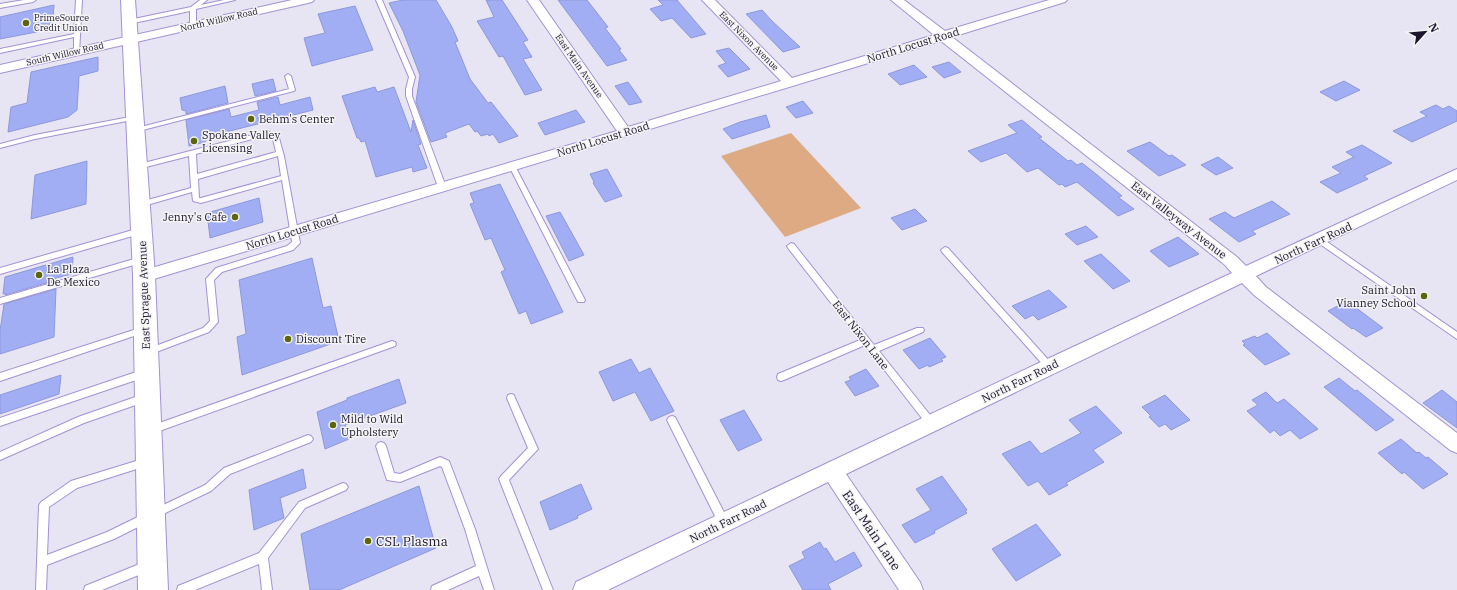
<svg xmlns="http://www.w3.org/2000/svg" width="1457" height="590" viewBox="0 0 1457 590" font-family="'IBM Plex Serif',serif">
<rect width="100%" height="100%" fill="#e7e4f3"/>
<path fill="#deaa84" d="M791,133L861,208L785,237L721,156Z"/>
<path fill="#a2aef3" stroke="#8d98dc" d="M403,0H436L452,27L458,41L455,42L470,79L488,103L491,102L518,136L499,143L493,134L489,136L488,134L481,136L477,131L475,132L469,124L445,133L447,137L431,142L416,102L420,75L403,31L389,3Z
M486,0H502L528,40L523,42L532,57L523,59L542,90L525,95L503,56L499,57L477,21L494,17Z
M558,0H587L608,27L605,28L621,49L619,50L627,60L607,66Z
M658,0H677L706,34L691,38L672,18L661,21L650,9L663,5Z
M54,5L52,29L0,39V17Z
M355,6L373,50L312,66L304,38L325,33L318,14Z
M762,10L772,21L800,47L783,52L746,14Z
M729,48L750,69L728,77L718,66L726,63L716,51Z
M98,57V71L79,76L77,110L68,117L8,132L11,107L27,103L31,72Z
M949,62L961,72L944,78L932,67Z
M914,65L927,77L900,85L888,74Z
M273,79L276,91L255,96L252,84Z
M1344,81L1360,90L1336,101L1320,92Z
M628,82L642,102L629,105L615,86Z
M225,86L228,103L186,114V111L182,110L180,98Z
M375,87L377,92L394,87L411,132L413,120L421,144L418,145L427,168L413,172L412,167L376,177L365,141L361,142L359,138H357L342,96Z
M278,97L280,105L310,97L313,110L210,136L205,142L189,146L186,120L229,109L231,117L259,110L257,102Z
M803,101L813,113L796,118L786,107Z
M1436,105L1443,109L1449,106L1457,111V121L1412,142L1393,131L1427,116L1420,112Z
M576,110L585,122L545,135L538,123Z
M766,115L770,127L732,139L723,129L740,122Z
M1022,120L1042,137L1039,138L1068,161L1071,160L1077,165L1082,163L1096,174L1122,196L1118,197L1134,209L1118,216L1077,182L1065,187L1062,184L1059,185L1038,168L1027,172L1006,153L981,162L968,151L1017,133L1008,125Z
M1150,142L1169,156L1172,155L1186,165L1159,176L1127,151Z
M1362,145L1392,163L1364,176L1368,179L1337,193L1320,182L1341,173L1332,167L1354,157L1346,152Z
M1218,157L1233,168L1216,175L1201,165Z
M87,161L86,204L31,219L35,175Z
M607,169L622,196L605,202L593,183L594,182L590,174Z
M500,184L563,312L531,324L526,311L519,314L501,272L505,270L491,238L485,240L470,204L474,203L470,193Z
M259,198L263,222L210,238L207,213Z
M1272,201L1290,214L1252,231L1256,234L1239,242L1209,219L1225,212L1234,218Z
M915,209L927,221L902,230L891,218Z
M560,212L584,255L569,261L546,216Z
M1086,226L1098,237L1077,245L1065,234Z
M1178,237L1199,254L1169,267L1150,251Z
M1101,254L1130,281L1113,289L1084,261Z
M73,257L72,274L56,278V280L5,295V293L3,294L5,277Z
M312,258L323,308L331,306L339,341L242,375L237,337L246,334L239,280Z
M56,289L54,337L0,354V331L4,304Z
M1049,290L1067,307L1038,320L1033,315L1025,319L1012,306Z
M1347,301L1383,328L1366,337L1353,328L1352,329L1328,311Z
M1267,333L1290,354L1265,365L1243,345L1245,344L1242,341L1255,336L1257,338Z
M930,338L946,357L941,359L943,361L929,367L928,365L919,369L903,350Z
M631,359L639,373L650,368L674,411L651,421L635,392L613,401L599,372Z
M866,369L879,386L855,396L845,382L851,380L849,377Z
M61,375L59,394L0,414V395Z
M1339,378L1355,391L1357,390L1394,420L1376,431L1324,387Z
M399,379L406,403L345,425L349,439L325,449L317,412L347,400V398Z
M1442,390L1457,402V428L1423,403Z
M1266,392L1277,403L1284,399L1318,429L1300,439L1290,430L1280,436L1274,430L1270,433L1247,411L1258,405L1252,400Z
M1165,395L1190,420L1171,430L1165,424L1159,427L1149,417L1151,416L1142,407Z
M1096,406L1122,433L1093,450L1104,462L1066,483L1068,485L1049,495L1038,481L1028,486L1002,454L1030,441L1041,454L1081,433L1069,420Z
M744,410L762,440L738,451L720,420Z
M1401,439L1417,453L1419,452L1426,458L1428,457L1448,474L1423,489L1404,472L1402,474L1378,453Z
M303,469L306,488L280,498L284,518L254,530L249,490Z
M942,476L967,510L965,511L967,513L934,531L935,533L915,543L902,525L931,510L916,489Z
M581,484L592,509L577,516L578,518L550,530L540,502Z
M419,486L436,548L339,590H310L301,534Z
M1036,524L1061,555L1016,581L992,549Z
M820,542L824,549L826,548L835,562L854,552L862,566L828,584L831,590H803L789,566L805,558L802,552Z"/>
<g fill="none" stroke-linecap="round" stroke-linejoin="round">
<g stroke="#a491d6" stroke-width="2">
<path id="lane" d="M24,0H36L33,2L0,8V4Z
M76,0H82L79,53H75L74,52V37L0,53V49L74,34Z
M200,0H207L201,5L224,0H235L196,9V26L193,28L190,26V11L129,24L126,22L129,20L191,7Z
M376,0H382L415,77L412,89V96L446,187L444,189H442L438,187L406,96V89L409,77Z
M288,74L291,76L295,90L294,91L135,132L132,130L133,129L289,89L285,76Z
M135,116L138,118L137,119L35,139L0,148V144L35,135Z
M268,131L279,138L284,156L300,243L293,250L222,272L214,280L218,322L209,332L151,354H145L144,352L145,350L203,328L210,321L206,279L216,268L287,246L292,242L282,180L201,203L193,201L192,192L140,207H137L136,205L137,203L191,188L189,156L138,169L135,167L136,165ZM267,135L273,139L276,152L197,174L196,154ZM278,156L281,176L201,198H199L198,179Z
M510,164H514L515,166L585,300L584,302H578L577,300L509,166Z
M140,228L144,231L143,233L0,274V268Z
M1320,237L1457,332V339L1317,242L1316,240Z
M791,243L794,244L874,345L917,328H923L924,330L923,332L879,351L934,420L936,423L934,426L931,427L928,426L865,345L784,380L781,381L778,380L777,377L778,374L860,340L788,248L787,246Z
M945,247L948,248L1052,364L1053,366L1052,368L1049,370L1046,368L942,252L941,250Z
M141,257L144,258L145,260L144,262L0,304V298Z
M143,327L146,328L147,330L146,332L0,381V373Z
M392,341L395,342L396,344L395,346L151,434L148,433L146,430L148,427Z
M145,369L148,370L149,373L148,376L0,426V418Z
M144,394L147,395L148,398L147,401L84,423L0,460V452L78,417Z
M511,394L514,395L515,398L538,449L509,480L553,590H543L499,479L501,476L528,448L507,398L508,395Z
M672,416L675,417L728,520L729,523L728,526L724,528L720,526L667,420L669,417Z
M308,435L311,436L313,439L311,442L230,474L211,491L159,516L156,518L153,516L151,513L153,510L205,485L224,468Z
M381,442L384,443L386,446L394,473L400,474L440,457L449,461L475,529L494,590H484L479,576L448,590H431L432,586L476,566L465,529L442,467L440,466L400,482L387,480L376,446L378,443Z
M146,458L149,459L151,462L149,465L77,488L49,507L47,555L107,532L146,513L150,515L151,518L150,521L114,539L47,565L46,590H36L39,505L41,502L71,481Z
M343,483L346,484L348,487L346,490L305,508L268,558L272,590H262L259,564L195,590H177L178,586L259,553L299,502Z
M147,561L151,562L152,566L151,570L102,590H84L85,586Z"/>
</g>
<g stroke="#a491d6" stroke-width="2">
<path id="street" d="M292,0H314L312,2L308,3L0,73V65Z
M527,0H539L628,127L781,81L702,0H715L792,78L934,35L891,0H904L945,31L1049,0H1067L1065,2L952,37L1237,257L1246,266L1457,169V180L1256,276L1266,287L1457,433V453L1450,450L1254,295L1242,283L846,474L920,582L923,590H899L828,482L608,590H573L576,582L1043,361L1232,273L1225,265L941,41L144,282L138,280L136,276L138,272L617,131Z"/>
</g>
<g stroke="#a491d6" stroke-width="2">
<path id="primary" d="M121,0H135L155,276L168,590H138L133,276Z"/>
</g>
<use href="#lane" fill="#fff" fill-rule="evenodd"/>
<use href="#street" fill="#fff" fill-rule="evenodd"/>
<use href="#primary" fill="#fff" fill-rule="evenodd"/>
</g>
<g fill="#5c6609" stroke="#f4f4f4" stroke-width="1.5">
<circle cx="26" cy="23" r="4"/>
<circle cx="251" cy="119" r="4"/>
<circle cx="194" cy="141" r="4"/>
<circle cx="235" cy="217" r="4"/>
<circle cx="39" cy="275" r="4"/>
<circle cx="1424" cy="296" r="4"/>
<circle cx="288" cy="339" r="4"/>
<circle cx="333" cy="425" r="4"/>
<circle cx="368" cy="541" r="4"/>
</g>
<g text-anchor="middle" stroke-width="3" stroke-linejoin="round" paint-order="stroke">
<g font-size="9" fill="#1d152f" stroke="#f4f4f4" text-anchor="start">
<text x="34" y="21">PrimeSource<tspan x="34" dy="10">Credit Union</tspan></text>
</g>
<g font-size="9" fill="#1d152f" stroke="#f4f4f4">
<text transform="translate(219 20) rotate(-13)" y="3">North Willow Road</text>
<text transform="translate(749 41) rotate(45)" y="3">East Nixon Avenue</text>
<text transform="translate(65 54) rotate(-13)" y="3">South Willow Road</text>
<text transform="translate(579 66) rotate(55)" y="3">East Main Avenue</text>
</g>
<g font-size="11" fill="#1d152f" stroke="#f4f4f4">
<text transform="translate(913 45) rotate(-17)" y="4">North Locust Road</text>
<text transform="translate(603 139) rotate(-17)" y="4">North Locust Road</text>
<text transform="translate(1179 220) rotate(38)" y="4">East Valleyway Avenue</text>
<text transform="translate(292 232) rotate(-17)" y="4">North Locust Road</text>
<text transform="translate(1313 243) rotate(-25)" y="4">North Farr Road</text>
<text transform="translate(144 295) rotate(-92)" y="4">East Sprague Avenue</text>
<text transform="translate(861 335) rotate(52)" y="4">East Nixon Lane</text>
<text transform="translate(1020 381) rotate(-26)" y="4">North Farr Road</text>
<text transform="translate(728 521) rotate(-26)" y="4">North Farr Road</text>
</g>
<g font-size="11" fill="#1d152f" stroke="#f4f4f4" text-anchor="start">
<text x="259" y="123">Behm's Center</text>
<text x="202" y="139">Spokane Valley<tspan x="202" dy="13">Licensing</tspan></text>
<text x="227" y="221" text-anchor="end">Jenny's Cafe</text>
<text x="47" y="273">La Plaza<tspan x="47" dy="13">De Mexico</tspan></text>
<text x="1416" y="294" text-anchor="end">Saint John<tspan x="1416" dy="13">Vianney School</tspan></text>
<text x="296" y="343">Discount Tire</text>
<text x="341" y="423">Mild to Wild<tspan x="341" dy="13">Upholstery</tspan></text>
</g>
<g font-size="13" fill="#1d152f" stroke="#f4f4f4">
<text transform="translate(872 530) rotate(56)" y="5">East Main Lane</text>
</g>
<g font-size="13" fill="#1d152f" stroke="#f4f4f4" text-anchor="start">
<text x="376" y="546">CSL Plasma</text>
</g>
</g>
<g transform="translate(1425 32) rotate(63)" stroke="#f4f4f4" stroke-width="3" paint-order="stroke">
<path d="M0-3L7 15L0 10L-7 15Z" fill="#1d152f"/>
<text y="-6" font-size="11" font-weight="bold" text-anchor="middle" fill="#1d152f">N</text>
</g>
</svg>
